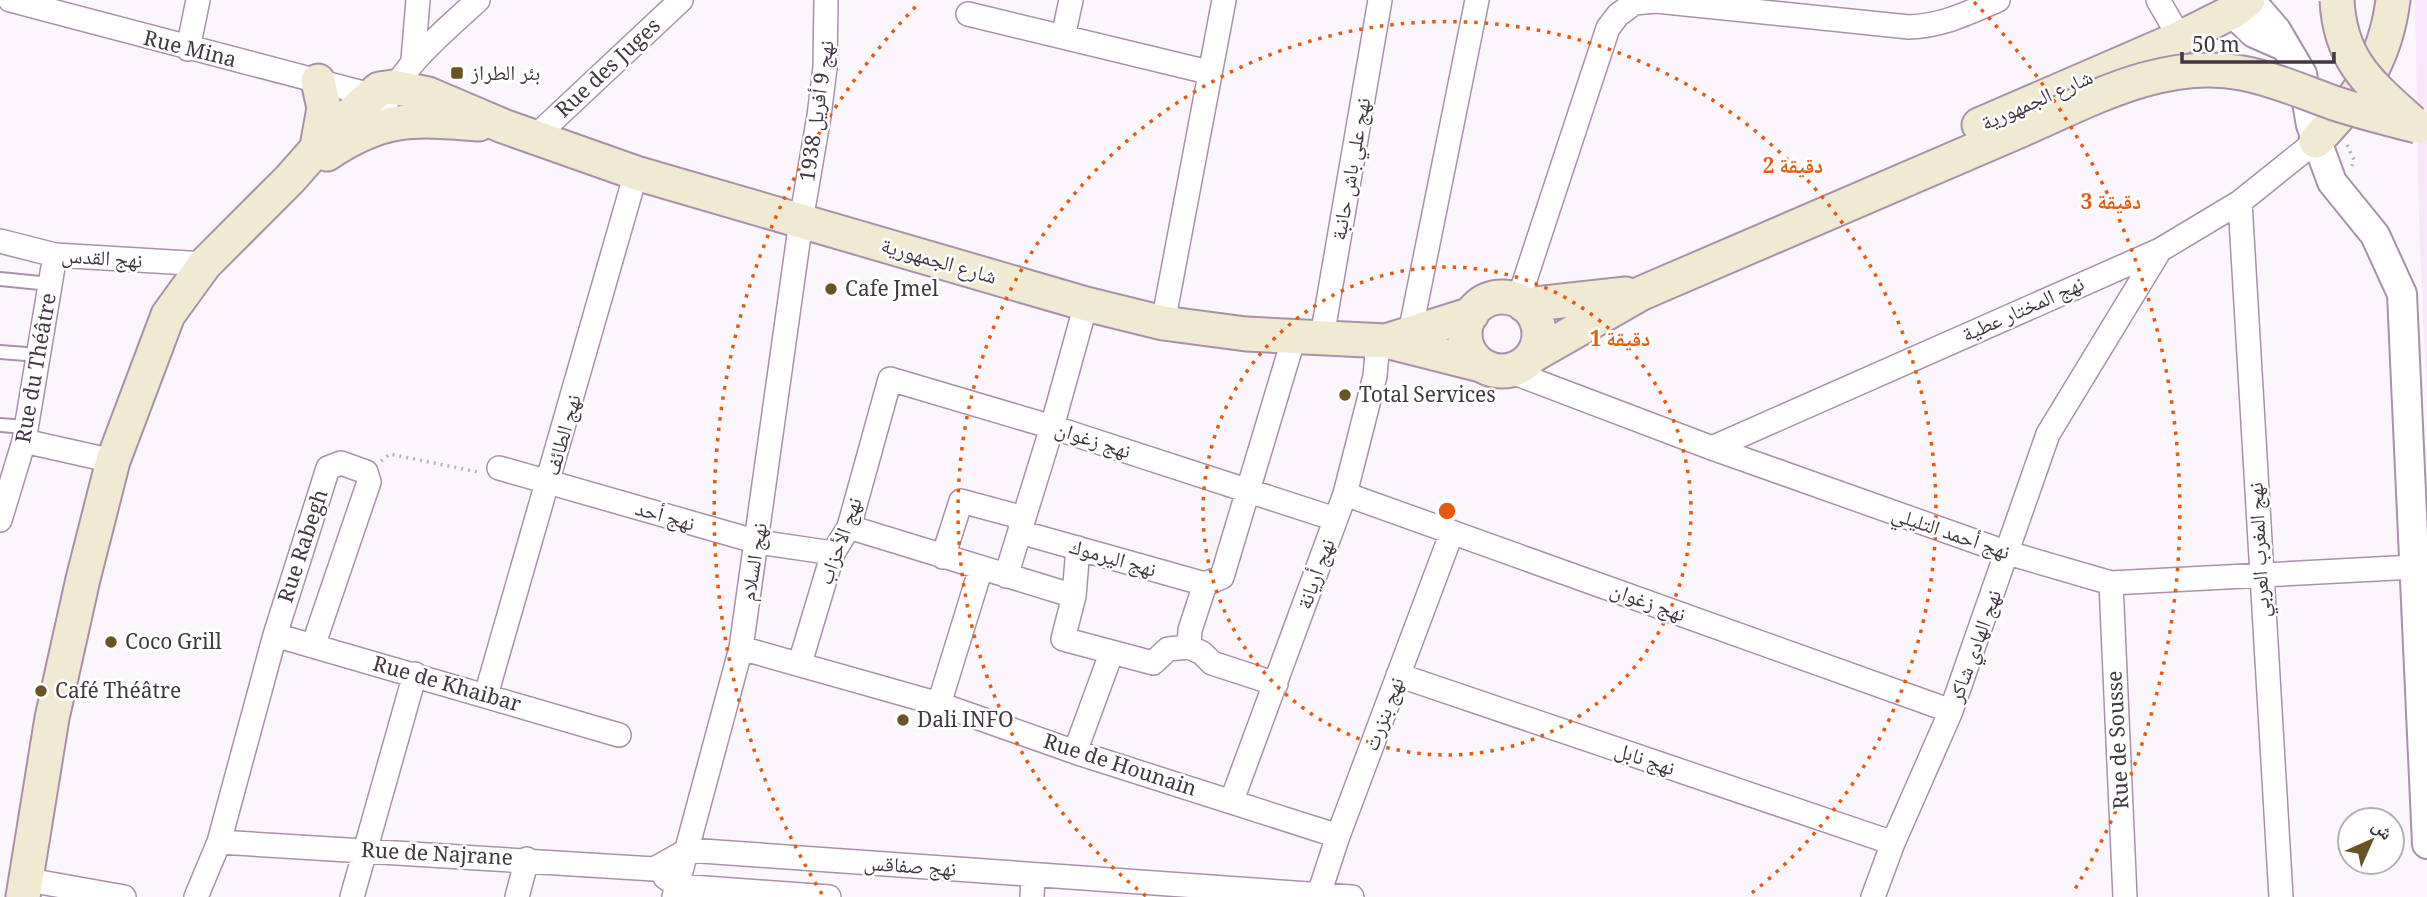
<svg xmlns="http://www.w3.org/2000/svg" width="2427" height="897" viewBox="0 0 2427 897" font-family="Georgia,'Noto Naskh Arabic',serif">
<rect width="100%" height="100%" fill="#fbf6fc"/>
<path fill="#fae6fb" d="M2415,0H2427V406L2419,221Z"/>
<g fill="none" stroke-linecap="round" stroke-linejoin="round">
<g stroke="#aa90ab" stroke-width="16">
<path id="service" d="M0,279L50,284
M0,352L39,355
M0,425L26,427"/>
</g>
<g stroke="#aa90ab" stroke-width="26">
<path id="minor" d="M10,0L371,95
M2158,0L2180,38
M968,14L1208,72
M1063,37L1071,0
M188,49L198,0
M413,60L418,0
M376,126C397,68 434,41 478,0
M536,136L681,0
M2240,202L2281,897
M0,241L55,255L205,264
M1518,301L1608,28L1618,15L1634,3L1656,1L1909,27C1942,26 1968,13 1998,0
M1163,323L1224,0
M1410,333L1477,0
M1322,337L1380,0
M1509,371L1712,448L2008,553L2111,583L2414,567
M24,441L113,461
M1712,448L2160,250L2240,202L2316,141
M499,468L758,542L833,553
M1345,494L1951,711
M0,520L24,441L55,255
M849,527L1074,596
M1020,532L1205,584
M1078,548L1074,596L1063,639L1153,663L1168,649L1189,647L1202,653L1212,663L1276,684
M943,557L961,501L1024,518
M1006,576L1052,427L1086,304
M2111,583L2125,897
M275,635L619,735
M1189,647L1190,630L1205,584L1222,577L1294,337
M741,648L939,704L1075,752L1338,836
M800,663L833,553L849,527L890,379L1052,427L1335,519
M1398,675L1893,843
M486,695L636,173
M939,704L981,568
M1075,752L1111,654
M1232,800L1345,494L1375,376L1378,341
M219,842L654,869
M654,869L688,850L1352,897
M665,877L677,886L829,897
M23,879L124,897
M196,897L219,842L275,635L328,468L341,463L366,472L369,482L313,646
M352,897L415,674
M517,897L527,859
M674,897L741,648L801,221L819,116L825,68L826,0
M1032,897L1033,875
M1318,897L1338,836L1452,532
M1873,897L1893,843L1951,711L2048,434L2160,250"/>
</g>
<g stroke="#aa90ab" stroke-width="32">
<path id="tertiary" d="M2250,0L2276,30L2302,74L2311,125L2332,182L2375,235L2402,294L2427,844
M2232,12L2254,33L2286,47"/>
</g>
<g stroke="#aa90ab" stroke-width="37">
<path id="secondary" d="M1979,125L2180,38L2232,12L2248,0
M2316,141C2359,96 2385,63 2393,0
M317,147L324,108L318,81
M327,154C384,116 413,119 479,124
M1465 334a37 37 0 1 1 74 0a37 37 0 1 1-74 0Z
M1524,305L1626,294
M1386,341L1472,314
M1532,356L1642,293L2021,130
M23,897L52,718L83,579L113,461L168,315L205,264L290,179L335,128L379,89L393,87L428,94L503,126L636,173L1086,304L1163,323L1246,334L1386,341L1481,365"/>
</g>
<path stroke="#b8b0b8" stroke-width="3.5" stroke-dasharray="2 5" stroke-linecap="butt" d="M2347,145L2354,160L2352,166
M381,461L390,454L478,472"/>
<use href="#service" stroke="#fff" stroke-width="12"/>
<use href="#minor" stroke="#fff" stroke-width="23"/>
<use href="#tertiary" stroke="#fff" stroke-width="28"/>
<use href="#secondary" stroke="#f1ead3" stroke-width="33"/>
<g stroke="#aa90ab" stroke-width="37" stroke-linecap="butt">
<path id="secondary-bridge" d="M2337,0C2340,61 2370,84 2412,122
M2021,130C2090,100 2164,58 2242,73C2274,79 2303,92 2334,103C2361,112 2389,119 2417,126"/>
</g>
<use href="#secondary-bridge" stroke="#f1ead3" stroke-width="33"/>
</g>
<g fill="none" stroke="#e8590c" stroke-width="3.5" stroke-dasharray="3.5 7">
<circle cx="1447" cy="511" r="244"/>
<path d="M1146 896A489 489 0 1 1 1748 896"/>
<path d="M822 894A733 733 0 0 1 920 2M1974 2A733 733 0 0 1 2072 894"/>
</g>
<g fill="#6a5323" stroke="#fff" stroke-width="2.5">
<rect x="450" y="66" width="14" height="14" rx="3.5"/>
<circle cx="831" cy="289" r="7"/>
<circle cx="1345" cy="395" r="7"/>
<circle cx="111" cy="642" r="7"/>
<circle cx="41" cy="691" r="7"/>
<circle cx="903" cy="720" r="7"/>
</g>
<g text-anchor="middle" stroke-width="5" stroke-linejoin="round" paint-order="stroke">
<g font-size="21" fill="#423742" stroke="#fff">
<text transform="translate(190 49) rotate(14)" y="7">Rue Mina</text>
<text transform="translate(608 68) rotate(-43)" y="7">Rue des Juges</text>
<text transform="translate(2037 100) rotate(-24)" y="7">شارع الجمهورية</text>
<text transform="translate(817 111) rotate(-82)" y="7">نهج 9 أفريل 1938</text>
<text transform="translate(1351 169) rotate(-80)" y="7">نهج علي باش حانبة</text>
<text transform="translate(102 258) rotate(4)" y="7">نهج القدس</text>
<text transform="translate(939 261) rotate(16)" y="7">شارع الجمهورية</text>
<text transform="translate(2023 309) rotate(-24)" y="7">نهج المختار عطية</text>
<text transform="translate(36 368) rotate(-80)" y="7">Rue du Théâtre</text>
<text transform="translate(563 435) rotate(-74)" y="7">نهج الطائف</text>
<text transform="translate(1093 440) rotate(18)" y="7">نهج زغوان</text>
<text transform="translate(665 516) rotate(16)" y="7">نهج أحد</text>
<text transform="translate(1951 533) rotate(19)" y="7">نهج أحمد التليلي</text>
<text transform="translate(840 541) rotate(-70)" y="7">نهج الأحزاب</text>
<text transform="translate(303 546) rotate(-72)" y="7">Rue Rabegh</text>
<text transform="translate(2259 550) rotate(-93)" y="7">نهج المغرب العربي</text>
<text transform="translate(1113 558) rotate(16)" y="7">نهج اليرموك</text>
<text transform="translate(754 562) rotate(-81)" y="7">نهج السلام</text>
<text transform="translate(1316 574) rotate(-70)" y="7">نهج أريانة</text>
<text transform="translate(1648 602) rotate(20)" y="7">نهج زغوان</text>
<text transform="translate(1975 646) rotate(-70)" y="7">نهج الهادي شاكر</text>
<text transform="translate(447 684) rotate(16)" y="7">Rue de Khaibar</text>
<text transform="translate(1384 714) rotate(-69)" y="7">نهج بنزرت</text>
<text transform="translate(2118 740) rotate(-93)" y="7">Rue de Sousse</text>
<text transform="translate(1645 759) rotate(19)" y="7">نهج نابل</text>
<text transform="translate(1120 765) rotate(18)" y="7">Rue de Hounain</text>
<text transform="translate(437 854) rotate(3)" y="7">Rue de Najrane</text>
<text transform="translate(910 866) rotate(4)" y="7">نهج صفاقس</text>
</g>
<g font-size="21" fill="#423742" stroke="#fff" text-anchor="start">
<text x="471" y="80">بئر الطراز</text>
<text x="845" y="296">Cafe Jmel</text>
<text x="1359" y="402">Total Services</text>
<text x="125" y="649">Coco Grill</text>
<text x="55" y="698">Café Théâtre</text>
<text x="917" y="727">Dali INFO</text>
</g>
</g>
<circle cx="1447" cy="511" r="10" fill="#e8590c" stroke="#fff" stroke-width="3.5"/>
<g font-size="21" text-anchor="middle" font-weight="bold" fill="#e8590c" stroke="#fff" stroke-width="5" stroke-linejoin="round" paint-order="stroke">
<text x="1793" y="173">2 دقيقة</text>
<text x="2111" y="209">3 دقيقة</text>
<text x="1620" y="346">1 دقيقة</text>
</g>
<g transform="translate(2371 841) rotate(45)"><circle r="33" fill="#ffffff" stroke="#b3afb3" stroke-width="2"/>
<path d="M0-5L12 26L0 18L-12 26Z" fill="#6a5323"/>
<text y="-10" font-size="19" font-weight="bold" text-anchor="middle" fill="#423742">ش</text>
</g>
<path d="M2182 52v10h152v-10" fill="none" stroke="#423742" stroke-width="3.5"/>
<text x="2192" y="52" font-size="21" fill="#423742" stroke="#ffffff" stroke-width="5" paint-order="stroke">50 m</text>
</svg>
